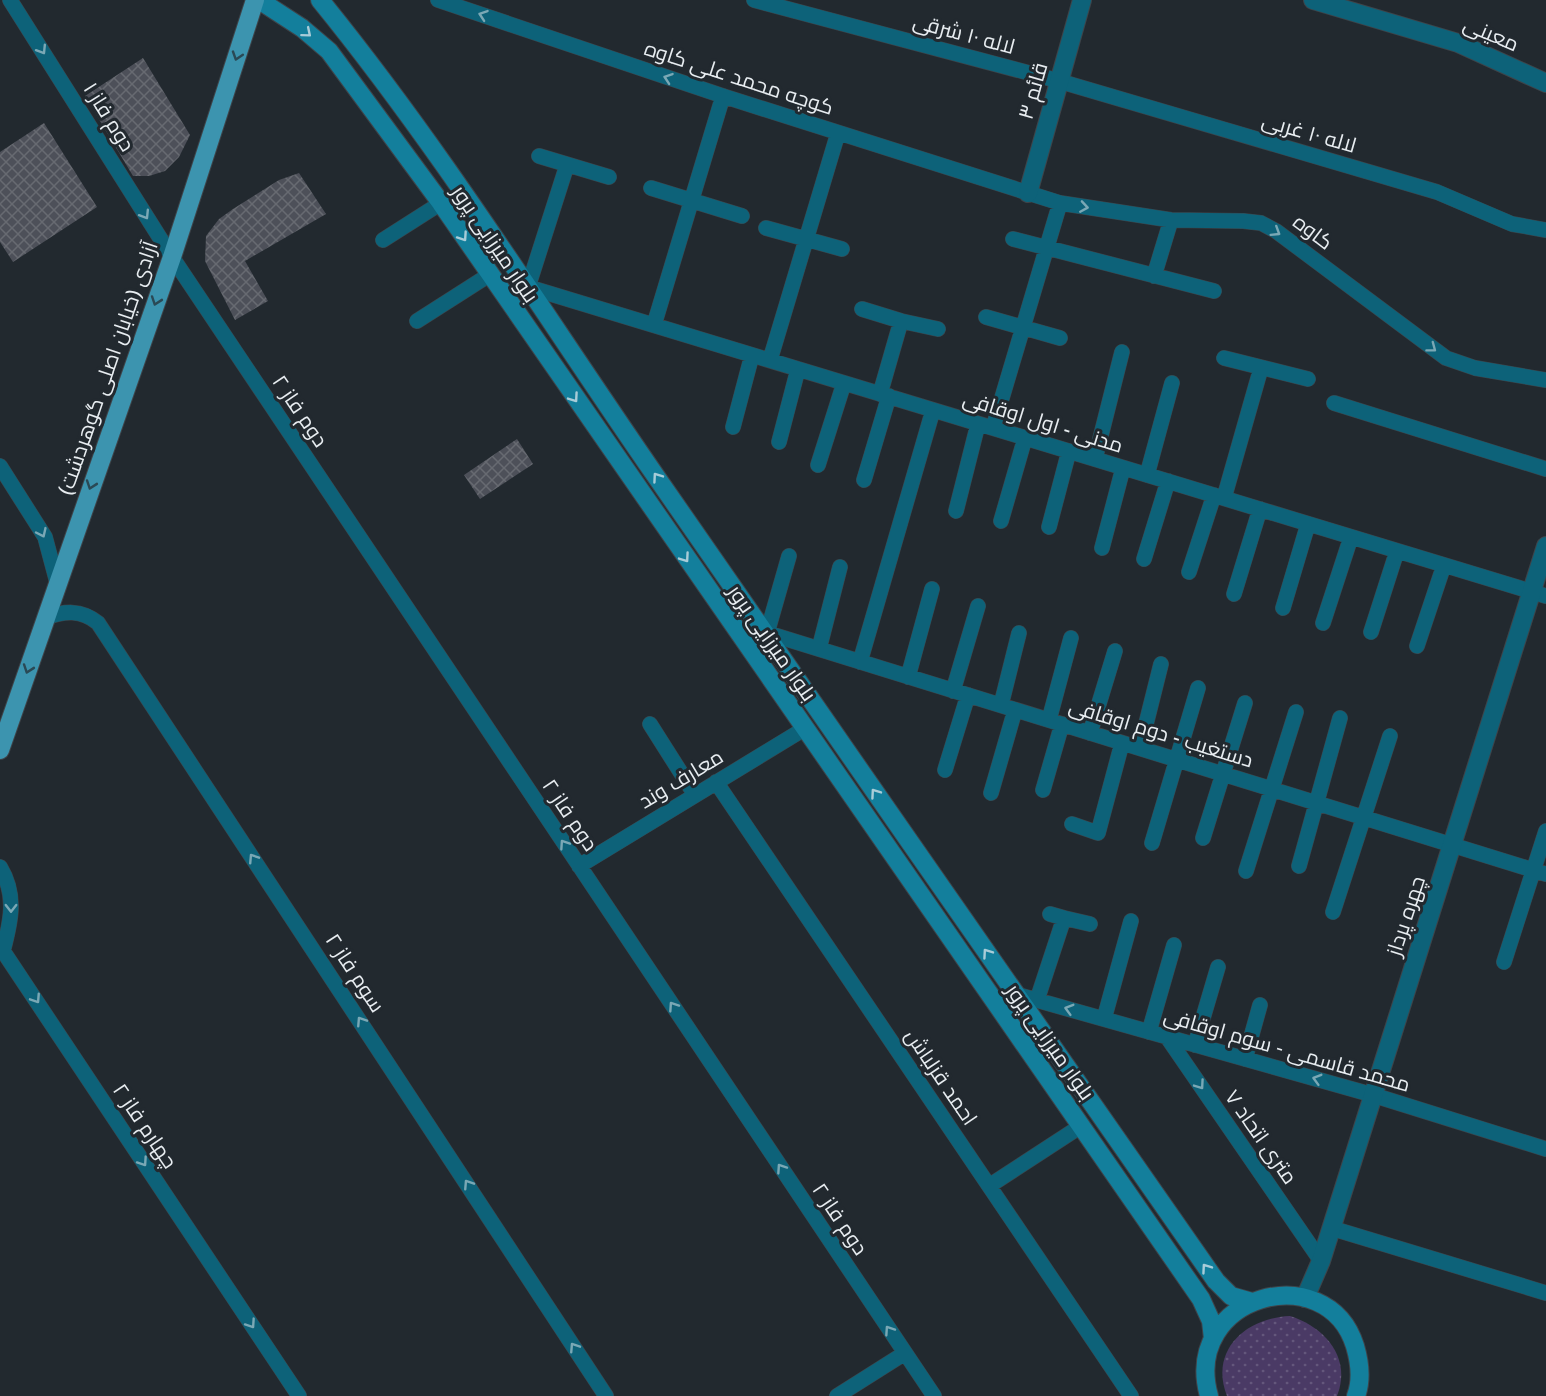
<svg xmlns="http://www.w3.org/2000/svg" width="1546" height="1396" viewBox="0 0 1546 1396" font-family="'Noto Sans',Cairo,sans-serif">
<defs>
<pattern id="grass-dots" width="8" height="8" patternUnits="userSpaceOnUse" patternTransform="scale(1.5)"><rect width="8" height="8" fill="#4a3a65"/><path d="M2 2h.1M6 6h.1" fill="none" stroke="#64577c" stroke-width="1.8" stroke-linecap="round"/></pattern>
<pattern id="building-cross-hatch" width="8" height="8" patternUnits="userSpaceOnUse" patternTransform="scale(1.5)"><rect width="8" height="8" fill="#4d5059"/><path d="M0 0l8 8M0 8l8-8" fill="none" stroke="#676a71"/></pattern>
</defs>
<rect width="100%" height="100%" fill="#22292f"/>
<path fill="url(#grass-dots)" d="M1290,1316C1325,1327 1352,1358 1337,1396H1227C1209,1350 1246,1318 1290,1316Z"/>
<path fill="url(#building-cross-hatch)" d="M143,58L190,135L179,157L165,171L149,176H133L85,96Z
M44,123L97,207L13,262L0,242V152Z
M299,173L326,214L245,261L268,301L235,320L205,261L206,236L219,219L233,209L279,180Z
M517,439L533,464L480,499L464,475Z"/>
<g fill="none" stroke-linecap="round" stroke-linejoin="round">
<g stroke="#3e444a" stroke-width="16">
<path id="minor" d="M10,0L172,257L934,1396
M438,0L723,96L1060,203L1171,220L1243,221L1261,223L1276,231L1446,358L1475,368L1546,380
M754,0L1059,81L1437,192L1512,224L1546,230
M539,156L609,177
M567,165L528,287L1546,596
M651,188L742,216
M766,228L842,249
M1013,239L1214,291
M383,240L441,203
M1154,276L1171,220
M862,309L901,321
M986,317L1060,338
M417,321L489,275
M654,325L723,96
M1224,358L1308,379
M770,360L838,133
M880,394L901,321L938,329
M1334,403L1546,469
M733,427L752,355
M993,428L1060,203
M779,442L798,369
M1095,459L1122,352
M818,465L844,383
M0,466L45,537L57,582
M1147,475L1172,383
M864,480L889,396
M1224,498L1261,368
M956,511L978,424
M1001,521L1025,438
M1049,527L1069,451
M1102,548L1123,468
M1144,559L1168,481
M1189,572L1214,495
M1234,594L1260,509
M1283,608L1308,524
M45,618C64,611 81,609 98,623L606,1396
M1323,623L1351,537
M764,632L1546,874
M1371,632L1397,551
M767,633L789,556
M1417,646L1444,565
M819,649L840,567
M860,662L933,410
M908,677L932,589
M953,691L978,606
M1001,705L1019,633
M1049,720L1071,638
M650,724L695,795
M1090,733L1115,651
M1140,748L1161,664
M945,770L968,695
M716,782L1131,1396
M1043,790L1062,724
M991,793L1015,710
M1072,824L1098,833L1122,743
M1203,838L1245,703
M1152,843L1198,688
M579,866L804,729
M1299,866L1340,718
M0,867C17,895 11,921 3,951L299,1396
M1246,871L1296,712
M1333,912L1390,736
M1050,914L1064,918
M1504,962L1546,831
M1015,994L1373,1095L1546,1149
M1037,1000L1064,918L1090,924
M1104,1019L1131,921
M1149,1032L1174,945
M1167,1037L1321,1261
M1195,1045L1218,967
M1245,1059L1260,1005
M989,1186L1081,1126
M1331,1228L1546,1293
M837,1396L905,1353"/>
</g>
<g stroke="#3e444a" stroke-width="20">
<path id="tertiary" d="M1313,0L1458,43L1546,83
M1028,193L1082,0
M1305,1298L1321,1261L1546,546"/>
</g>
<g stroke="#3e444a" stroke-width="20">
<path id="secondary" d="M259,0L302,28L329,51L441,203L1201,1299L1211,1321L1213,1339
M320,0C442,150 545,316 655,475C841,744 1029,1013 1216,1281L1231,1296L1252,1302
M1209,1396C1181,1295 1327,1256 1355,1346C1360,1363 1362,1380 1356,1396"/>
</g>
<g stroke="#3e444a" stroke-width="20">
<path id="primary" d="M0,750L172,257L255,0"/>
</g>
<use href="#minor" stroke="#0d6279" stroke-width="15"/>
<use href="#tertiary" stroke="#0d6279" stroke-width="18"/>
<use href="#secondary" stroke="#137f9c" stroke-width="18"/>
<use href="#primary" stroke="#3c94af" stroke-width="18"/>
</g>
<defs><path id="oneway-chevron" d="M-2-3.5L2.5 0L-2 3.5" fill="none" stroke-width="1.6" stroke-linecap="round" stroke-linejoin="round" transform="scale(1.5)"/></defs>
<g stroke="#7aa8b5">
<use href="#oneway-chevron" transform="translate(483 15) rotate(-161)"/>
<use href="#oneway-chevron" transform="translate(42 50) rotate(58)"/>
<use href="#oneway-chevron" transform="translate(668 78) rotate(-161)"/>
<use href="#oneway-chevron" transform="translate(1084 207) rotate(9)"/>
<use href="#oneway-chevron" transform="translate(145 215) rotate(58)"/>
<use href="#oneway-chevron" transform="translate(1276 232) rotate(32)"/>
<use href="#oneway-chevron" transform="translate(1432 348) rotate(37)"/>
<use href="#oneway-chevron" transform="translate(42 533) rotate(65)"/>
<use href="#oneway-chevron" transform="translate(564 844) rotate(-124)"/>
<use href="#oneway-chevron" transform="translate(253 858) rotate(-123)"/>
<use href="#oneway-chevron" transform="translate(11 908) rotate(90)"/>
<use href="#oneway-chevron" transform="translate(36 999) rotate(57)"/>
<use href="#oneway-chevron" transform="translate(673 1006) rotate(-124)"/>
<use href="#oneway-chevron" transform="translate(1069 1009) rotate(-164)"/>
<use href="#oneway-chevron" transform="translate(361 1021) rotate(-123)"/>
<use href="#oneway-chevron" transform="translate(1317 1079) rotate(-164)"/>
<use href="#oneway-chevron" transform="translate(1200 1085) rotate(55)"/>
<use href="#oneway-chevron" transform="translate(143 1162) rotate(56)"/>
<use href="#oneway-chevron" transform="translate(781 1168) rotate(-124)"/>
<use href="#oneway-chevron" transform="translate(468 1184) rotate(-123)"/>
<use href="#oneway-chevron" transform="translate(251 1324) rotate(56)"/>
<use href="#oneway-chevron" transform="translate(889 1330) rotate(-124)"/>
<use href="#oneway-chevron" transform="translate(574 1347) rotate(-123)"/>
</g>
<g stroke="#a8ccd8">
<use href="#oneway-chevron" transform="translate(307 33) rotate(40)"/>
<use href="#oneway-chevron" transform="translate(463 237) rotate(56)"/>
<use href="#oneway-chevron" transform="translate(574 398) rotate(55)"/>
<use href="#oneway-chevron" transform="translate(657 477) rotate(-125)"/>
<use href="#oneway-chevron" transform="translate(685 558) rotate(55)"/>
<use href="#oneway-chevron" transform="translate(875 793) rotate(-125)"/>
<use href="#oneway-chevron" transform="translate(987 953) rotate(-125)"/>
<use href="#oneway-chevron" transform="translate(1206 1268) rotate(-125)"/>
</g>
<g stroke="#2a4955">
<use href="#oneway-chevron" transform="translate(237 56) rotate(108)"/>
<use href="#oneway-chevron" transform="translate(156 301) rotate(109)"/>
<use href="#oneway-chevron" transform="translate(91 485) rotate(109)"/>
<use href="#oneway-chevron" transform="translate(28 669) rotate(109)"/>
</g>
<g text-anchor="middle" stroke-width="6" stroke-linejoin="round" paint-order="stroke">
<g font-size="21" fill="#e8edf1" stroke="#22292f">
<text transform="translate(964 34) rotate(15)" y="7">لاله ۱۰ شرقی</text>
<text transform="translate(1491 34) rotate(23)" y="7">معینی</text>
<text transform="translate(739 78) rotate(18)" y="7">کوچه محمد علی کاوه</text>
<text transform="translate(1033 91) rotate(-74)" y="7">قائم ۳</text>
<text transform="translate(109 117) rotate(58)" y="7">دوم فاز ۱</text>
<text transform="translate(1309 133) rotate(16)" y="7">لاله ۱۰ غربی</text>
<text transform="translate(1313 232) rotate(37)" y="7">کاوه</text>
<text transform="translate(495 244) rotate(56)" y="7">بلوار میرزایی پرور</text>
<text transform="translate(108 368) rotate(-71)" y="7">آزادی (خیابان اصلی گوهردشت)</text>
<text transform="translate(300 411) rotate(56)" y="7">دوم فاز ۲</text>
<text transform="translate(1043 422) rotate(17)" y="7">مدنی - اول اوقافی</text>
<text transform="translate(772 643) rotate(55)" y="7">بلوار میرزایی پرور</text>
<text transform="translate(1161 733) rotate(17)" y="7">دستغیب - دوم اوقافی</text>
<text transform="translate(681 779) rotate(-31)" y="7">معارف وند</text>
<text transform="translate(570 815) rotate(56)" y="7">دوم فاز ۲</text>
<text transform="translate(1406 916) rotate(-72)" y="7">چهره پرداز</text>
<text transform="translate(355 973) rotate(57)" y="7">سوم فاز ۲</text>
<text transform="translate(1050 1042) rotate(55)" y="7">بلوار میرزایی پرور</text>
<text transform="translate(1287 1050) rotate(16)" y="7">محمد قاسمی - سوم اوقافی</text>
<text transform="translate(941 1077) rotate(56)" y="7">احمد قزلباش</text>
<text transform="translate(145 1126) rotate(56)" y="7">چهارم فاز ۲</text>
<text transform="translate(1261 1137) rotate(55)" y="7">۷ متری اتحاد</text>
<text transform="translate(840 1219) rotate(56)" y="7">دوم فاز ۲</text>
</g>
</g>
</svg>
